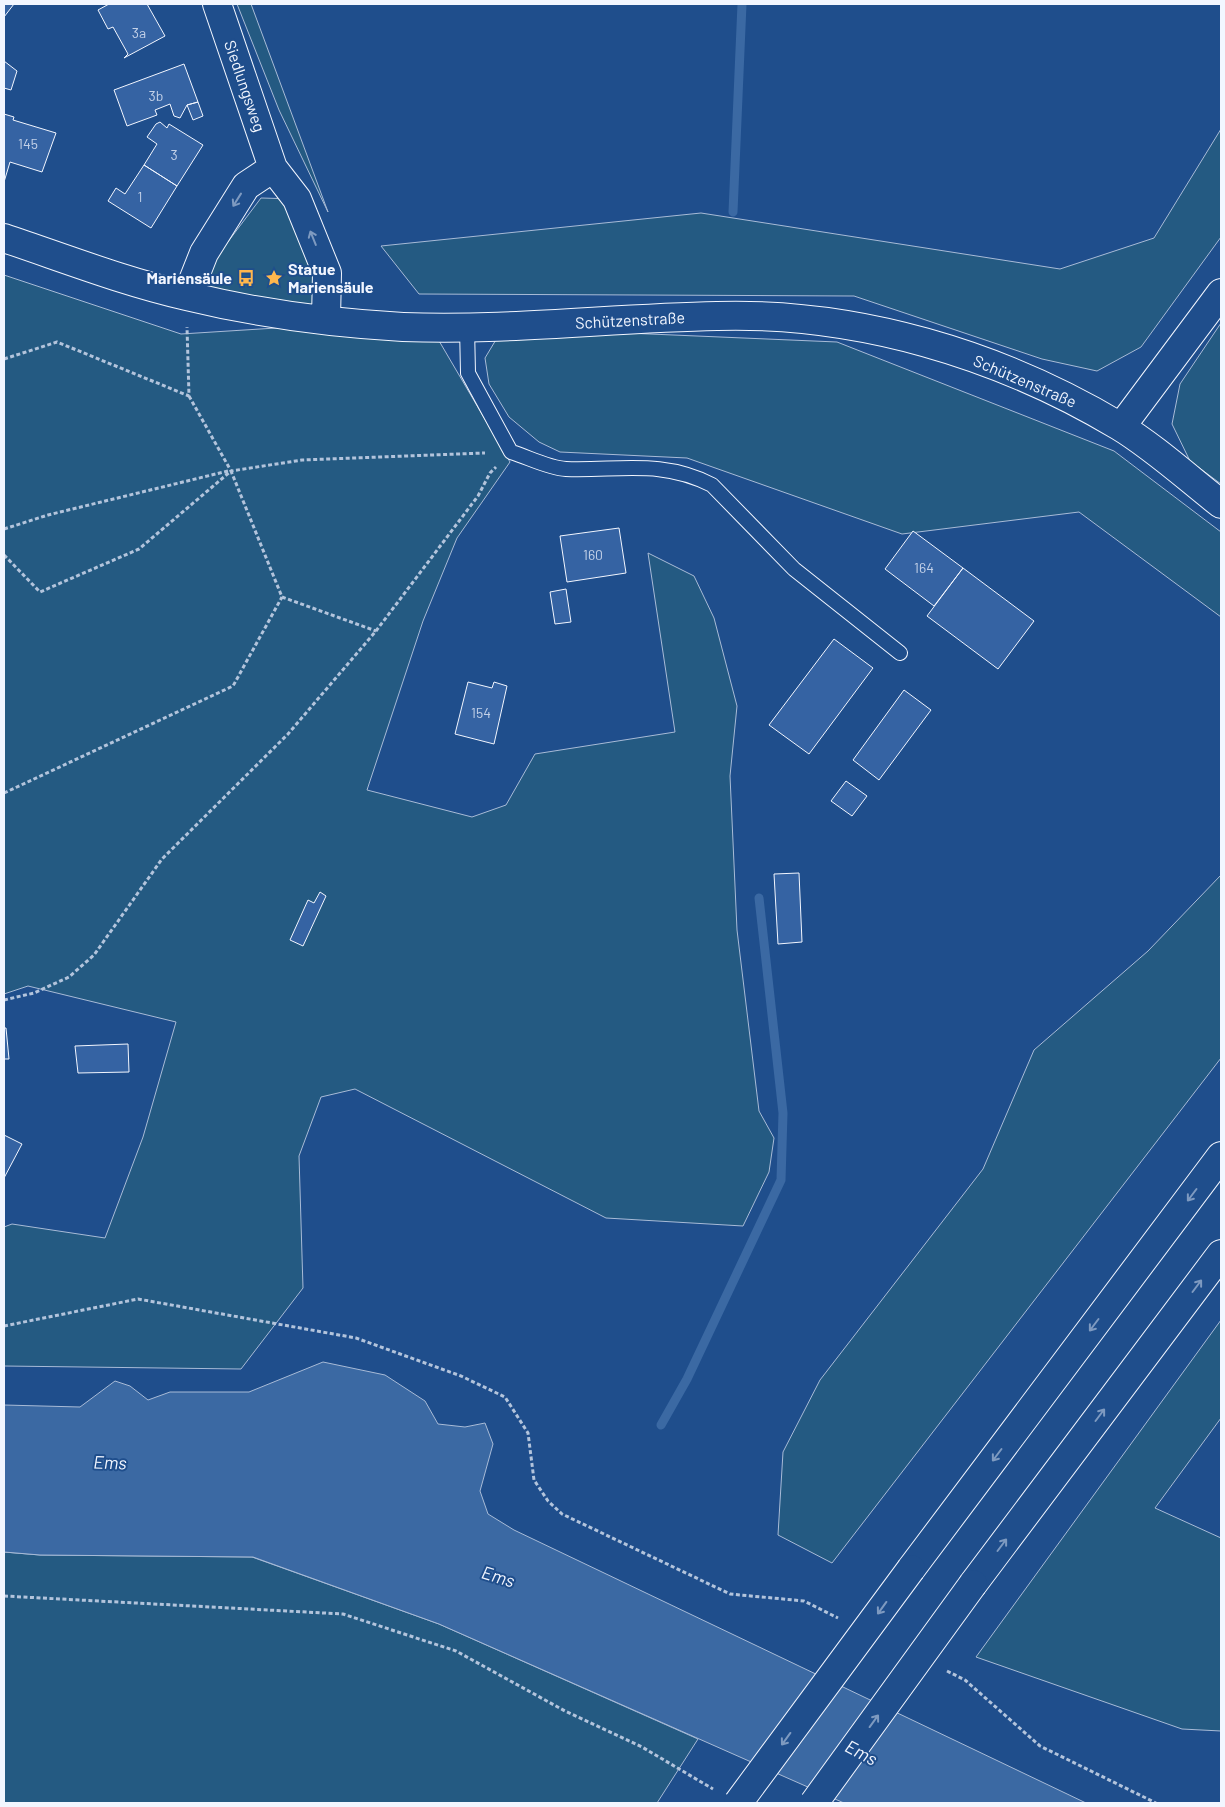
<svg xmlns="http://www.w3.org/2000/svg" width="1225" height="1807" viewBox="0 0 1225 1807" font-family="Barlow,sans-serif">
<rect width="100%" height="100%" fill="#1f4e8c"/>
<path fill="#245a82" stroke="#a8bbd7" d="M237,4H251L328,212L279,110Z
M1221,129V237L1141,347L1097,371L1042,359L854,296L419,294L381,246L701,213L1060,269L1154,238Z
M261,198L297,199L326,319L187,296Z
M4,275L181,334L308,326L435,334L510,462L457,538L423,621L367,790L472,817L506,805L535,754L675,732L648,553L694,576L714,618L737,706L730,776L737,930L759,1111L774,1138L769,1172L743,1226L606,1218L355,1089L321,1097L299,1156L303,1288L241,1369L4,1366V1227L12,1224L105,1238L143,1137L176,1022L28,986L4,994Z
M1221,323V484L1190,461L1172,424L1180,384Z
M603,332L837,342L1114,451L1221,532V617L1079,512L902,534L687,458L560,452L539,442L509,417L489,384L485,358L500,333Z
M1221,875V1058L832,1563L778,1535L783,1452L820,1380L983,1169L1034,1050L1148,951Z
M1221,1320V1418L1155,1508L1221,1538V1731L1182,1729L976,1657Z
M4,1552L40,1555L252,1557L439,1624L698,1739L657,1803H4Z"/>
<path fill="#3b69a3" stroke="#a8bbd7" d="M323,1362L385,1375L425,1401L438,1424L465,1427L485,1423L493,1444L480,1491L488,1514L514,1530L1086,1803H844L439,1624L253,1557L40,1555L4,1552V1405L80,1407L115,1381L130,1386L148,1400L170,1392H249Z"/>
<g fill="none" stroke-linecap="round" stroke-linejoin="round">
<path stroke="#3b69a3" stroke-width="9" d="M733,212L742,4
M661,1425L687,1379L781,1180L783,1113L759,898"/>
</g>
<path fill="#3563a3" stroke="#f2f6ff" d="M4,4H14L4,17Z
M109,4H147L165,36L124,58L128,54L113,27L108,29L98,10Z
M4,61L17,71L11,90L4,88Z
M184,64L198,102L187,105L180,118L174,116L170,104L155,110L157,115L127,126L114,90Z
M198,102L203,116L193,120L187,105Z
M4,114L14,117L13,120L56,133L42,172L10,162L4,182Z
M160,122L167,128L169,124L203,145L177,186L144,165L157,144L147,137L156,124Z
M144,165L177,186L151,228L108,201L116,188L125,194Z
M619,528L626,573L567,582L560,536Z
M913,531L963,568L934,606L885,569Z
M963,568L1034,621L998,669L927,616Z
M566,589L571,622L555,624L550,592Z
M834,639L873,668L809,754L769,725Z
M468,682L492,688L494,682L507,686L494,744L455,734Z
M904,690L931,710L879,780L853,760Z
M846,781L867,796L852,816L831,801Z
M799,873L802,942L778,944L774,874Z
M320,892L326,896L303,946L290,940L308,900L314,903Z
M4,1028H6L9,1059H4Z
M128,1044L129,1072L78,1073L75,1046Z
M4,1135L22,1144L4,1178Z"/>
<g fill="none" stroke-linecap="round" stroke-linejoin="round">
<g stroke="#f2f6ff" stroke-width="16">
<path id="service" d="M467,327L468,373L511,452C528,457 548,468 566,469C618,471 662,459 712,485L794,569L900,653"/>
</g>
<g stroke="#f2f6ff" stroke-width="30">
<path id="minor" d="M217,4L273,168L297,199L327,273L326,319
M4,238C64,258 125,282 187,296C257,313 331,323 403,327C507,331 612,318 717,316C857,312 999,354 1119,426C1154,447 1189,479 1221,504
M187,296L204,253L246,186L273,168
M1121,427L1221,293"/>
</g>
<g stroke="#f2f6ff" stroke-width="30">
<path id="motorway" d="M911,1569L1221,1156
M973,1584L1221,1254"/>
</g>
<path stroke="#b3c4dc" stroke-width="3" stroke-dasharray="4 2.5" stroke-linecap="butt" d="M4,359L57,342L189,396L187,327
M189,396L231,471L302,460L485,453
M4,529L48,515L228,471
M4,555L40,592L139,549L231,471L282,597L376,631
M4,793L233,686L282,597
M4,1000L34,993L69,977L94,955L162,859L288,734L376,631L478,496L490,473L496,467
M4,1326L138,1299L356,1338L461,1376L505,1397L528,1433L534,1480L548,1501L562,1514L730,1594L804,1601L838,1618
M4,1596L343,1614L456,1651L565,1711L642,1747L713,1789
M947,1671L965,1680L1040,1746L1156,1803"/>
<use href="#service" stroke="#1f4e8c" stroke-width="14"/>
<use href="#minor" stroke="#1f4e8c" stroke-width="28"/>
<use href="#motorway" stroke="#1f4e8c" stroke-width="28"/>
<g stroke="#f2f6ff" stroke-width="30" stroke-linecap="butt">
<path id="motorway-bridge" d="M738,1803L911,1569
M814,1803L973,1584"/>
</g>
<use href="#motorway-bridge" stroke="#1f4e8c" stroke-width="28"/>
</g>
<defs><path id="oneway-shaft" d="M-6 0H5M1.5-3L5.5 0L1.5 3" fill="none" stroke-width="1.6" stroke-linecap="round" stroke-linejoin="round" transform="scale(1.25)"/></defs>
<g stroke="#7e9ac0">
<use href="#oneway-shaft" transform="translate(237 200) rotate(122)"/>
<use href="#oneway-shaft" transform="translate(313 238) rotate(-112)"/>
<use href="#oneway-shaft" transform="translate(1192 1195) rotate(127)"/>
<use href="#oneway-shaft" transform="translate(1197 1286) rotate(-53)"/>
<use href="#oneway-shaft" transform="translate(1094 1325) rotate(127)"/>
<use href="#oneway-shaft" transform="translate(1100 1415) rotate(-53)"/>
<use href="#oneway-shaft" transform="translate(997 1455) rotate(127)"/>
<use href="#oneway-shaft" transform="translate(1002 1545) rotate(-53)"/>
<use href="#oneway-shaft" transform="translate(882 1608) rotate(126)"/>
<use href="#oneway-shaft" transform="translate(874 1721) rotate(-54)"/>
<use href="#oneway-shaft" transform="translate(786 1739) rotate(126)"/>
</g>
<defs>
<g id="bus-bare" transform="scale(1.35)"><path d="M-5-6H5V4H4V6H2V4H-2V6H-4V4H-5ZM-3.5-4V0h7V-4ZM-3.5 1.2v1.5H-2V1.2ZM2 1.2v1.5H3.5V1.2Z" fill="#ffb74d" stroke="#1f4e8c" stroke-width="2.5" paint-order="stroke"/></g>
<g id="sight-bare" transform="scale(1.35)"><path d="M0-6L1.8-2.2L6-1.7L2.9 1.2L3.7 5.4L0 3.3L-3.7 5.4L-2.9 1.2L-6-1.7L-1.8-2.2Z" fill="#ffb74d" stroke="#1f4e8c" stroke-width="2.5" paint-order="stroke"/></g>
</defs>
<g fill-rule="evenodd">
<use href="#bus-bare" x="246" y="278"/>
<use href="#sight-bare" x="274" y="278"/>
</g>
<g text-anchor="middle" stroke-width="4" stroke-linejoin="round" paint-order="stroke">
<g font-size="14" fill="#c3d1e8">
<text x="139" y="38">3a</text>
<text x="156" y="101">3b</text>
<text x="28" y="149">145</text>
<text x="174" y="160">3</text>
<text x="140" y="202">1</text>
<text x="593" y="560">160</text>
<text x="924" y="573">164</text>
<text x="481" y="718">154</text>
</g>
<g font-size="16" fill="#f2f6ff" stroke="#1f4e8c">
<text transform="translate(245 86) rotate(71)" y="6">Siedlungsweg</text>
<text transform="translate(630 320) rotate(-3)" y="6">Schützenstraße</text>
<text transform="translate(1025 381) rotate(23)" y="6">Schützenstraße</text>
</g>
<g font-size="16" font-weight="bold" fill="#f2f6ff" stroke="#1f4e8c" text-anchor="start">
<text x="288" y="275">Statue<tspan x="288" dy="18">Mariensäule</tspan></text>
<text x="232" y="284" text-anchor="end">Mariensäule</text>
</g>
<g font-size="18" font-style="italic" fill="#f2f6ff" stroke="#1f4e8c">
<text transform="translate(110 1463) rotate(2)" y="6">Ems</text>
<text transform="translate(498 1577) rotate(17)" y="6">Ems</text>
<text transform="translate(861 1753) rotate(28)" y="6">Ems</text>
</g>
</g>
<rect width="1225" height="1807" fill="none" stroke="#f2f6ff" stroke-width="10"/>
</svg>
